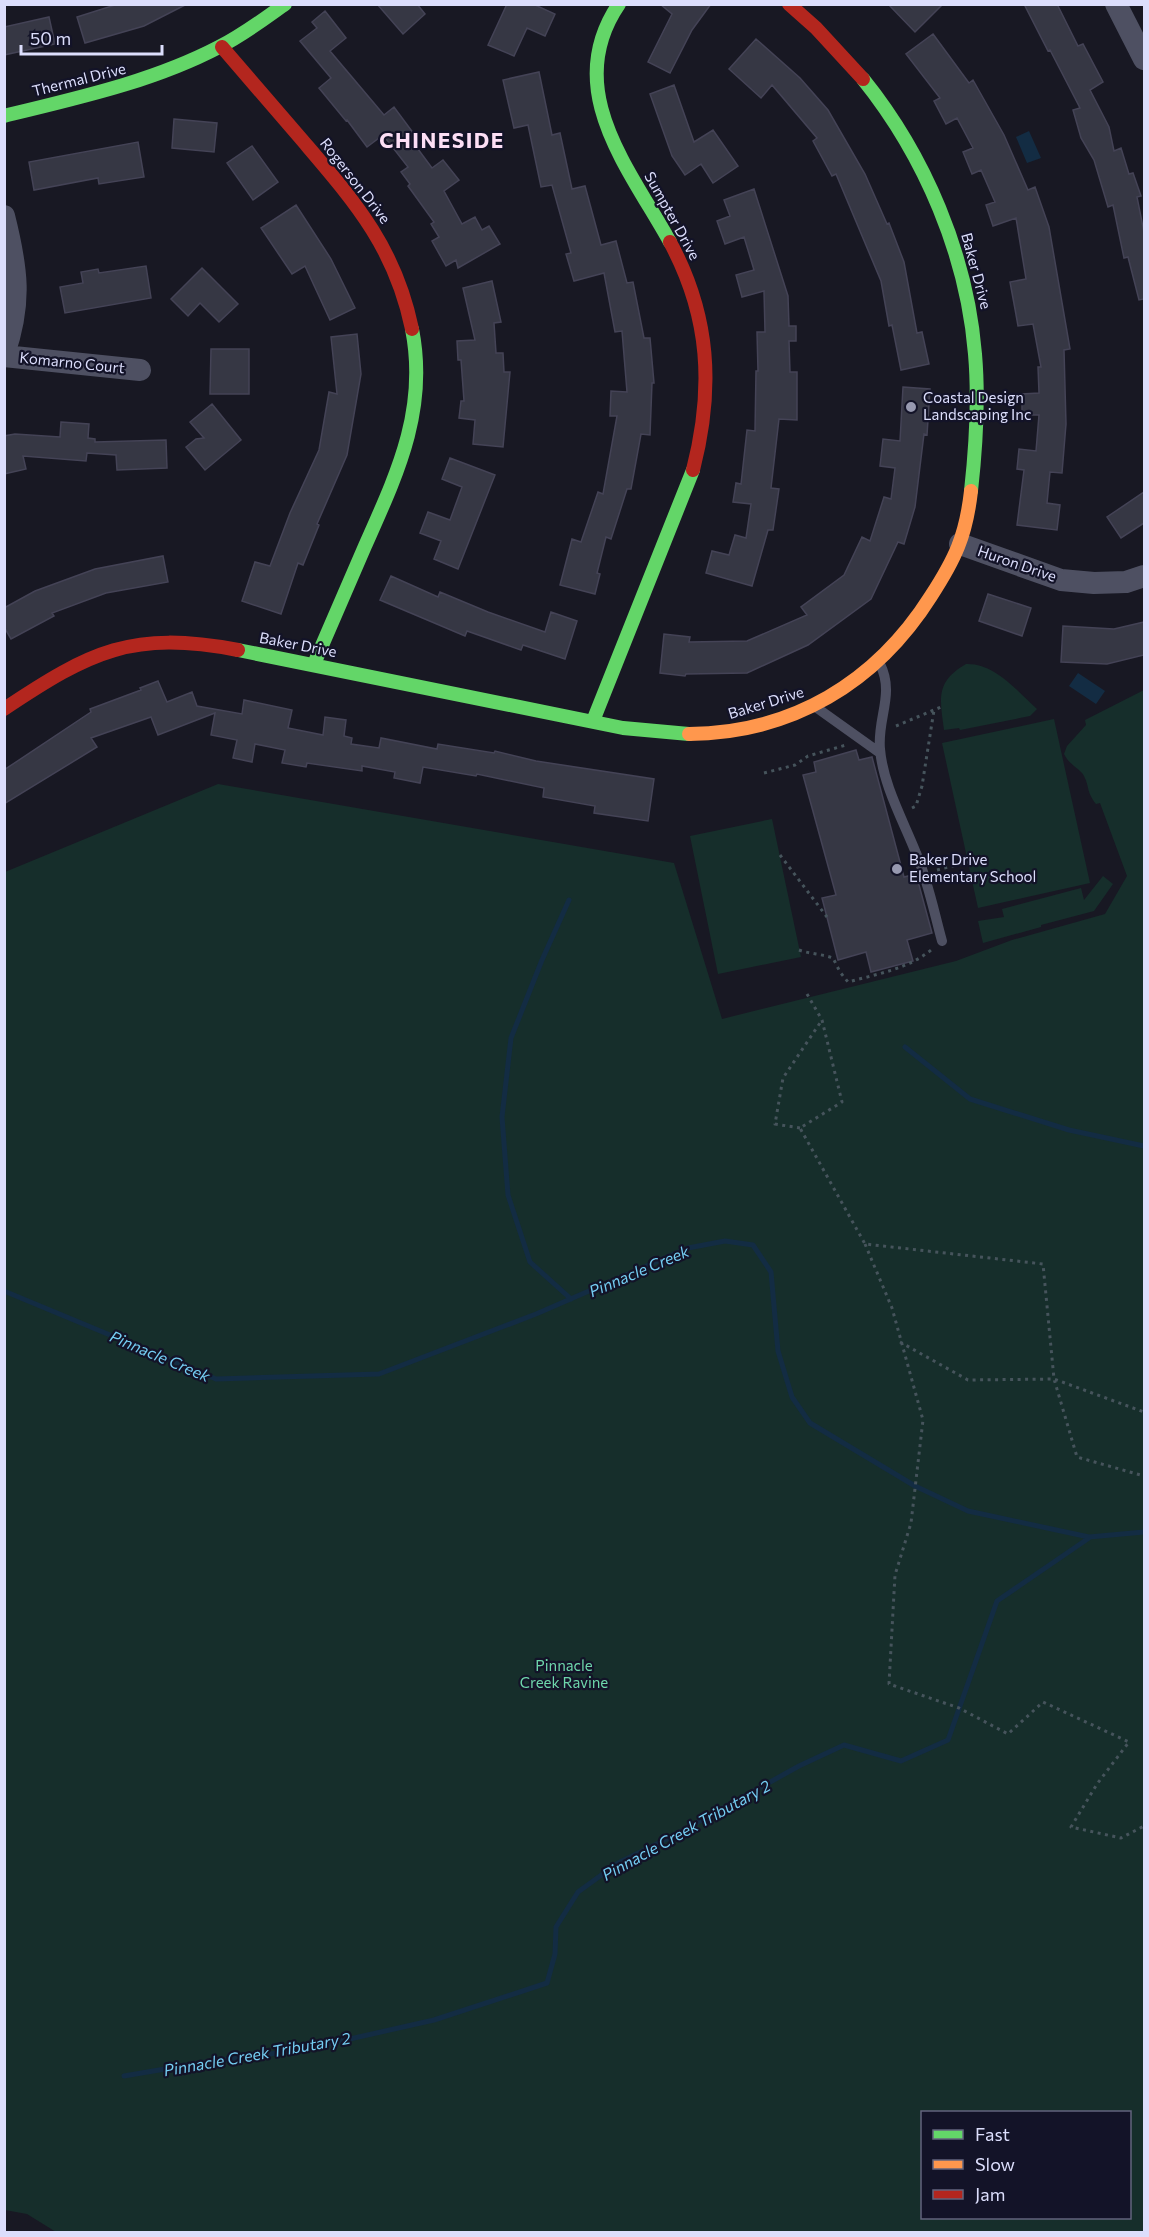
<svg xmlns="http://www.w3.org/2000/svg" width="1149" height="2237" viewBox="0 0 1149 2237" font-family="Commissioner,sans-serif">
<rect width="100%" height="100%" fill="#181823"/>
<path fill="#162e2b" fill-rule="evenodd" d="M966,664C995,663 1017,691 1037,709L1030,716L960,730L959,728L944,730C940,699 935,682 966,664Z
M1144,690V2232H56L27,2214L5,2210V872L218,784L674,863L722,1019L956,961L1012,940L1105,914L1127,876L1100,803L1096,804C1086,791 1090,788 1084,776C1081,769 1070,766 1064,754L1067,746L1086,725L1085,720ZM1130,2112V2218H922V2112Z
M1054,719L1090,883L978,908L942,743Z
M772,819L801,957L718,974L690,836Z
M1103,876L1113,884L1094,911L1041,925V927L983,943L978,921L1004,917L1002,909L1081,888L1084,900Z"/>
<path fill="#132c43" d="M1029,131L1041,158L1027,163L1016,137Z
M1078,673L1105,691L1096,704L1069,686Z"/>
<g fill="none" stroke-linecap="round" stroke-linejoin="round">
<path stroke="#132c43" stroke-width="5" d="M569,900L542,960L511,1038L502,1117L508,1195L530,1262L571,1299
M905,1047L970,1099L1069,1130L1144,1146
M4,1291L216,1379L379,1374L536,1314L688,1248L725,1241L753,1245L771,1272L778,1351L792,1397L810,1423L915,1486L968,1511L1089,1537L1144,1532
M124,2076L206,2062L301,2050L434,2020L547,1983L555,1954L556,1927L578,1892L618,1863L671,1837L799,1766L844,1745L901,1761L948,1740L997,1601L1089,1538"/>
</g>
<path fill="#363744" stroke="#444356" stroke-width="1.5" d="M118,4H187L144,26L85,43L77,17Z
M377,4H417L425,14L403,34Z
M507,4H533L555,14L545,36L527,28L514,56L488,45Z
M660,4H711L692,30L670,73L648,62L672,14Z
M888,4H943L915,32Z
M1024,4H1057L1078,46L1083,44L1103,82L1090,90L1109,127L1114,151L1121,148L1129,174L1133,173L1141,196L1137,197L1144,232V299L1139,300L1128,257L1124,258L1113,205L1108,207L1094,160L1081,138L1073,110L1080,108L1050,50L1048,51Z
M325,11L346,38L330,51L384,115L394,107L417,138L412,141L432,168L443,160L459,180L444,191L462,224L475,217L482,230L489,226L500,244L458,268L456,260L446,266L432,241L439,237L431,224L434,222L408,186L410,184L401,172L408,167L383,135L367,147L347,120L346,121L319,88L331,78L300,41L317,28L312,22Z
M49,17L55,44L4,55V27Z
M933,34L969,83L973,80L1004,135L1028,190L1035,187L1049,227L1070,349L1064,350L1066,424L1062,473L1050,472L1047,503L1060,505L1057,530L1017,525L1024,470L1017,469L1019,449L1036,451L1039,415H1022V394L1039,393L1038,367H1041L1033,324L1018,326L1015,309L1010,282L1026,279L1016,218L993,226L986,205L995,202L981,170L972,174L963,152L973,148L957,118L946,124L934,101L940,98L906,54Z
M756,39L800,78L828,110L865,174L887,224L889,223L904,262L917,333L922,332L929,364L901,370L892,325L889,326L881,281L836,174L832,176L813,141L817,138L772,85L761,98L729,69Z
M539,72L552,135L560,133L572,189L585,186L601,245L616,241L627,283L633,282L644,338H650L654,383H652L650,435L641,434L631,489H627L611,539L606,537L597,573L600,574L595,594L560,585L572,539L581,542L598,492L603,494L617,416H610L611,391L627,392L622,331L615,332L604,273L574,281L566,254L571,253L552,185L541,187L528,125L514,128L503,80Z
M674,85L694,142L713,130L738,166L713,183L701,164L685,175L672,156L650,94Z
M174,119L217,123L214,152L172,148Z
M138,142L144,177L99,184L98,178L34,190L29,162Z
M252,146L278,182L253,200L227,163Z
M754,189L788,296L789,326H796V341H789L790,372H797V420L779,419L771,488L779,489L773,530H768L752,586L706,573L712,551L729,555L735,535L746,538L751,504L733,502L736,483L741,484L747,430L755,431L756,371H758L757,332H765L764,291L742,297L736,275L754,270L744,237L725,244L717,221L730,216L724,200Z
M296,205L331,259L355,308L330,320L305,266L292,274L261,228Z
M146,266L151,298L65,313L60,287L83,283L81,272L98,269L99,273Z
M202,268L238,304L219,322L200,303L188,316L171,299Z
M492,281L501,322L494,323L496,353H503L504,372H510L503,447L473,444L475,420L459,418L461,401H464L461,360H458L457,341L475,340L463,288Z
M357,334L361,374L347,455L317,524L319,525L303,565L298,563L281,614L242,601L255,562L270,566L290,513L319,450L329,392L337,394L331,337Z
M211,349H249V394H210Z
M903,387L930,389L927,435L924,434L915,507L904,544L898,542L871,599L808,645L747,673L686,674L685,676L660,673L664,634L690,637L689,642L747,641L807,615L801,607L844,575L862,537L870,541L884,497L891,499L895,468L880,466L883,439L900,441Z
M212,404L241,440L205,470L186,447L196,439L204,438L190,422Z
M61,422L89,424L88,438L95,439V442L166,440L167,468L117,470L116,455L87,453L86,461L23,456L26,469L4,474V436L15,434L60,437Z
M450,458L495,475L458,569L434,559L441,541L420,533L428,512L450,520L462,487L442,479Z
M1144,492V523L1121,538L1107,517Z
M163,556L168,582L106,593L52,613L54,616L11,639L4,627V608L35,591L95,569Z
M391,576L438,597L440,592L488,612L545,632L551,612L577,621L565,659L523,645L521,650L467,631L465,636L380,600Z
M988,594L1031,608L1022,636L979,621Z
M1144,622V655L1107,664L1061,662L1063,626L1114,629Z
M158,681L167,702L192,692L197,706L242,714L244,700L292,710L288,728L323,735L325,717L346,720L344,736L352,738L351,744L379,748L381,738L437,749L438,744L494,753L495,751L536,761L654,779L648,821L594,813L595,806L543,797L544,788L477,774L476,776L423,767L420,783L394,778L395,772L362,766V771L307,763L306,767L282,763L285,750L255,744L252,762L233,758L237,740L211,735L215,713L158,735L151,717L91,738L97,747L4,804V770L91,712L90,709L141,690L140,688Z
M856,750L859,760L872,757L904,877L916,874L932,933L907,940L913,961L871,972L866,952L838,960L822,898L836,895L803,775L816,772L814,762Z"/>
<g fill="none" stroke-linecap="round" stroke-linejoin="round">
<path stroke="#46545c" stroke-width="3" stroke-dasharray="3 4.5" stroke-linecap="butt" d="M896,726L941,707
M764,773L795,765L808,756L846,745
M912,808L916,806L922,786L934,710
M780,855L827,917
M937,870L968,862
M799,950C810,954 822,954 833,958L840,972L848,982C877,974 908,969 931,950
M807,994L822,1020L842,1102L800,1128L865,1244L1043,1264L1054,1379L1144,1412
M800,1128L775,1124L783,1078L822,1020
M865,1244L892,1308L923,1420L911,1523L895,1575L889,1684L959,1708L1008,1734L1043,1702L1129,1742L1097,1784L1071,1827L1121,1838L1144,1826
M900,1342L968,1380L1054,1379L1077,1457L1144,1476"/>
<path stroke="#4e5062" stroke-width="10" d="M880,664C895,694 877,718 880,749C883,785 903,820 916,853C928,881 934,912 942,941
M817,708L880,753"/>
<path stroke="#4e5062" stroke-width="22" d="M1116,4L1144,59
M4,216C17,268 22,302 4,354
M4,356L140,370
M960,544L1061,580L1094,583L1126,582L1144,576"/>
<path stroke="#63d668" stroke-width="14" d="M619,4C561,89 629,168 670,242
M863,79C925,156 967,255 975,354C979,400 976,446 971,491
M4,116C77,98 152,82 219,47C243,35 264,19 285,4
M238,650L623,728L689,734
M314,664C331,625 348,585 365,546C397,474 428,410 412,329
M593,721L693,470"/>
<path stroke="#ff974d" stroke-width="14" d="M689,734C792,733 876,683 931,596C955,559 966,536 971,491"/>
<path stroke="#b3261e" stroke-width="14" d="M789,4L816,28L863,79
M222,47C249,78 276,110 303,141C355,202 395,247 412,329
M670,242C710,316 714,388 693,470
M4,709C91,651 132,630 238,650"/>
</g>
<g fill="#9799b0" stroke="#131328" stroke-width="2">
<circle cx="911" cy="407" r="6"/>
<circle cx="897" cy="869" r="6"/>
</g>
<g text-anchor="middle" stroke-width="4.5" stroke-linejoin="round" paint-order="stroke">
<g font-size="15" fill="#dcdefc" stroke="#131328">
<text transform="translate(79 80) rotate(-14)" y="5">Thermal Drive</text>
<text transform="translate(355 181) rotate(52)" y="5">Rogerson Drive</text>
<text transform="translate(672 216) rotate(61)" y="5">Sumpter Drive</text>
<text transform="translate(976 271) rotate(75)" y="5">Baker Drive</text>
<text transform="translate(72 363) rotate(6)" y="5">Komarno Court</text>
<text transform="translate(1017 564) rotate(19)" y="5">Huron Drive</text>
<text transform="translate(298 645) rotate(11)" y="5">Baker Drive</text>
<text transform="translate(766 703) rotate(-17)" y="5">Baker Drive</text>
</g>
<g font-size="15" fill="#dcdefc" stroke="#131328" text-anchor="start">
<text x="923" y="403">Coastal Design<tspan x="923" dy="17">Landscaping Inc</tspan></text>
<text x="909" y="865">Baker Drive<tspan x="909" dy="17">Elementary School</tspan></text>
</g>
<g font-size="15" fill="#6ed6ab" stroke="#131328">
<text x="564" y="1671">Pinnacle<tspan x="564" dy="17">Creek Ravine</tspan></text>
</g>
<g font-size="16" font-style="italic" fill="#74cdf2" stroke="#131328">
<text transform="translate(639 1271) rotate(-23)" y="6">Pinnacle Creek</text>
<text transform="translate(160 1356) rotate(23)" y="6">Pinnacle Creek</text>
<text transform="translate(686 1830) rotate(-29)" y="6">Pinnacle Creek Tributary 2</text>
<text transform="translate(257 2054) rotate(-10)" y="6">Pinnacle Creek Tributary 2</text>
</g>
<g font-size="21" font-weight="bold" letter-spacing="1.5" fill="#fcdef6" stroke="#131328">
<text x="442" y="148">CHINESIDE</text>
</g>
</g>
<rect width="1149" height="2237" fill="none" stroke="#dcdefc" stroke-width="12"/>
<rect x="921" y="2111" width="210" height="108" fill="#131328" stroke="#63647d" stroke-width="1.5"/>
<rect x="933" y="2130" width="30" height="9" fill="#63d668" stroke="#63647d" stroke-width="1.5"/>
<text x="975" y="2141" font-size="18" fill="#dcdefc">Fast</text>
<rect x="933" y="2160" width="30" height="9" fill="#ff974d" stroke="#63647d" stroke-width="1.5"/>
<text x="975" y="2171" font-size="18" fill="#dcdefc">Slow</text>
<rect x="933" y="2190" width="30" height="9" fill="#b3261e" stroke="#63647d" stroke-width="1.5"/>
<text x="975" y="2201" font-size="18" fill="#dcdefc">Jam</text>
<path d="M21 45v9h141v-9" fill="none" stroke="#dcdefc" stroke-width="3"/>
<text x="30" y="45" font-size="18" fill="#dcdefc" stroke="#131328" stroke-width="4.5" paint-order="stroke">50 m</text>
</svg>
